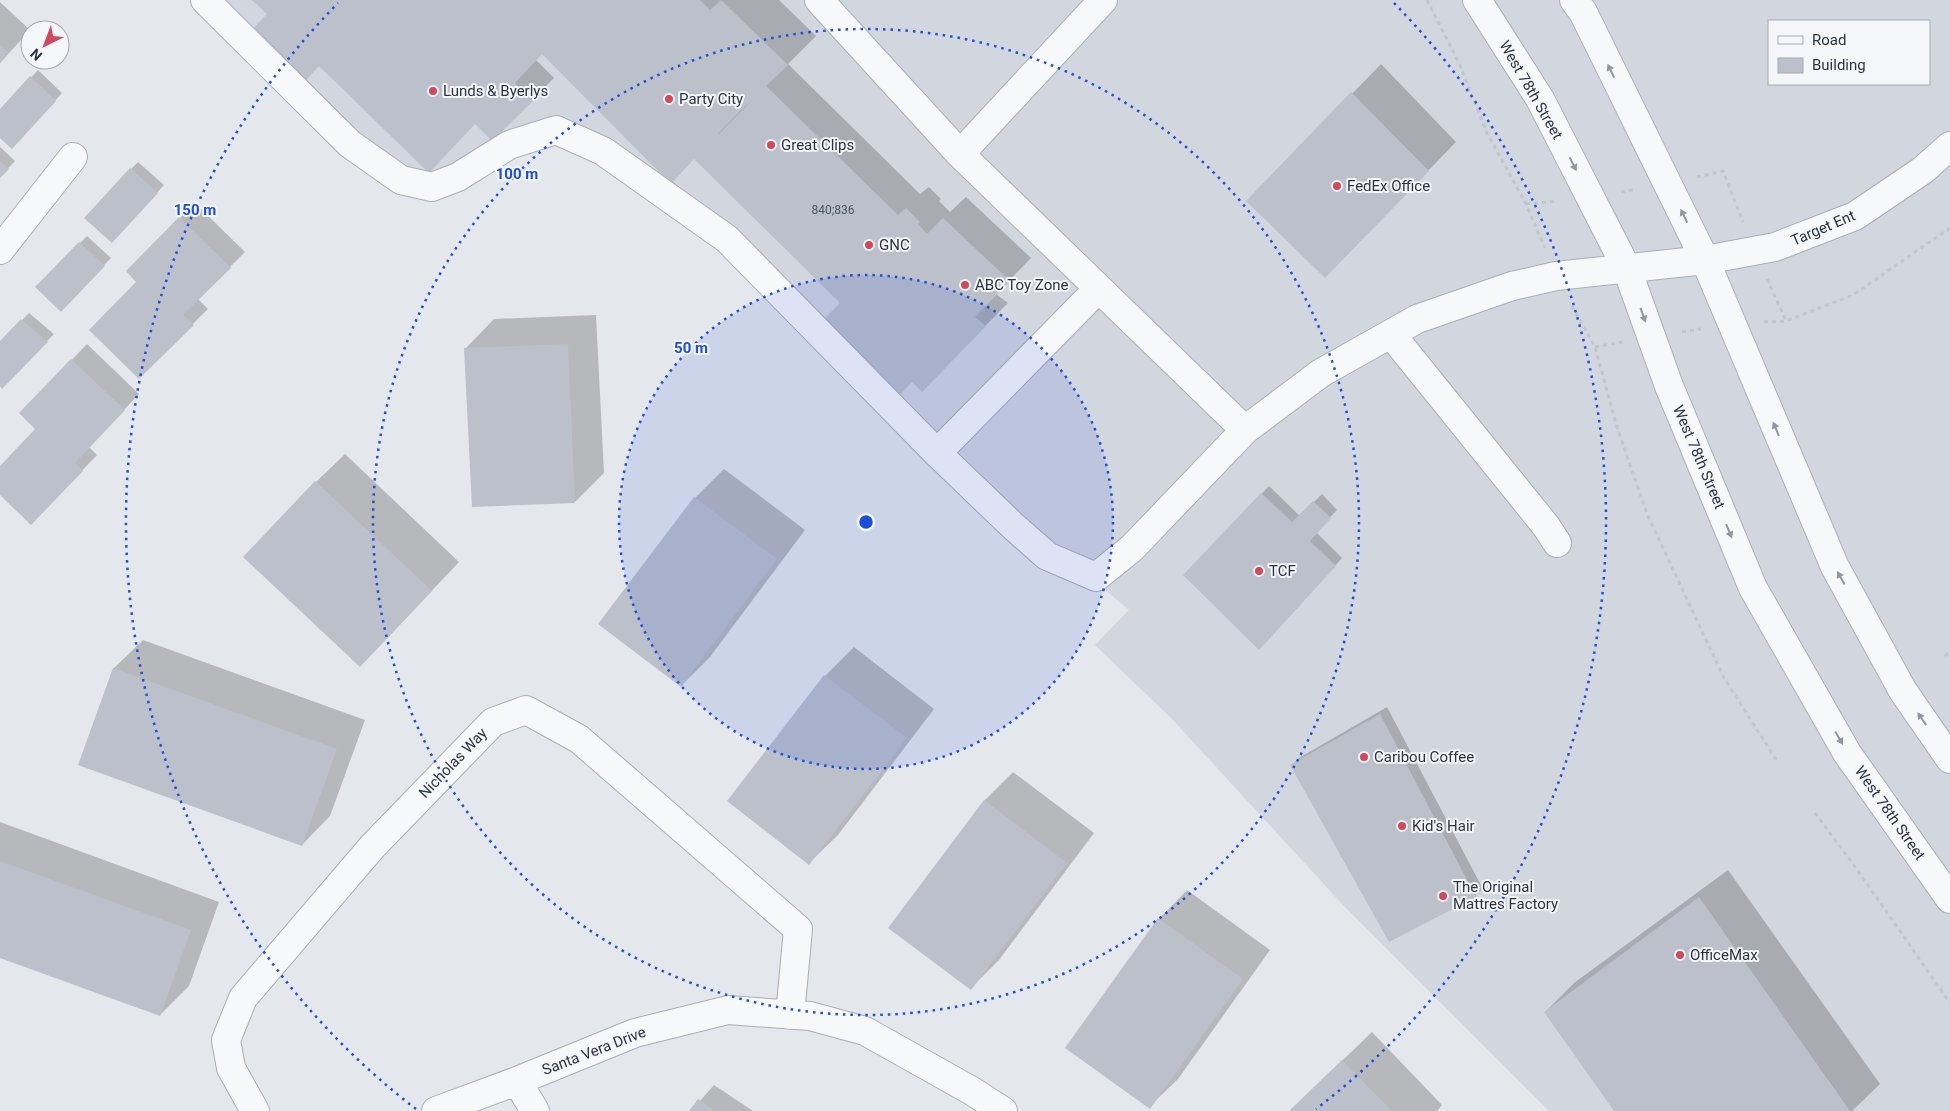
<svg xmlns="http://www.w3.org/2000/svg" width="1950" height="1111" viewBox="0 0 1950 1111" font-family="Roboto,sans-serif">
<rect width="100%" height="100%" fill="#e4e7ec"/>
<path fill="#d2d6de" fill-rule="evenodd" d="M209,0H1950V1111H1549L1344,906L1172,719L1095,645L1129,610L907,422L727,239L556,130L464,170L401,180ZM1769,21H1929V84H1769Z"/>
<path fill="#0003" d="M254,0H779L816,36L788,64L920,194L929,187L941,199L939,201L950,212L966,197L1031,258L996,294L1008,303L922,390L842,303L695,158L542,53L536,60L554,78L532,100L475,123L269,14Z
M0,2L30,30L0,63Z
M1381,64L1456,142L1353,248L1248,201Z
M38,70L62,93L19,140L0,136V110Z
M0,147L15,161L0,177Z
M138,162L164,185L119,234L131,169Z
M195,203L245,252L198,299L208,309L139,377L138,282L127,271Z
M87,236L111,258L61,310L37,287Z
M29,313L54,334L2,387L0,385V343Z
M596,315L604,473L575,502L466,348L494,319Z
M87,344L139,394L89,447L97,455L46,508L0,493V467L37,429L21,413Z
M345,454L459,562L389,636L316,482Z
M724,469L805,530L710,657L681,686L600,624L695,498Z
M1269,486L1300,516L1322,494L1337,510L1316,532L1342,558L1267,641L1184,575Z
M143,640L365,720L330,816L302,845L80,765L114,668Z
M854,647L934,709L838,835L809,863L825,676Z
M1387,707L1483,889L1475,896L1292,765L1299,758Z
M1013,772L1094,833L999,960L971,988L984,801Z
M0,822L219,902L189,986L160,1015L0,957Z
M1728,870L1880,1084L1852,1111H1615L1545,1012L1574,983Z
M1187,890L1270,950L1178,1079L1149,1107L1159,919Z
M1372,1032L1442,1105L1437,1111H1290Z
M714,1085L753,1111H691Z"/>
<path fill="#bbc0ca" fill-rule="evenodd" d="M252,0H700L710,10L721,0L788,65L766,86L898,215L906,208L920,222L918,224L927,234L943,218L1010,281L975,317L986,326L922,392L912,382L893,402L817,326L840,303L694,159L671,184L542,54L515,83L533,101L492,141L475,124L429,173L319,66L289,99L235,47L267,14ZM754,98L719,134H718L740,111Z
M0,45L9,53L0,63Z
M30,76L56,101L12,149L0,138V109Z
M1351,92L1429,171L1325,278L1246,201Z
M0,161L9,169L0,178Z
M130,168L158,193L112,243L84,218Z
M179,217L231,268L183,315L194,325L139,379L89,330L136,282L126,271Z
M79,242L105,266L61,312L35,287Z
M21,319L48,342L2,389L0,386V341Z
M568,344L575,503L472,507L464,348Z
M71,359L125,410L75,463L83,471L31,525L0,495V466L35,429L19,413Z
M315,481L432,591L360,667L243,557Z
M1261,493L1292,522L1313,501L1331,518L1310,541L1336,566L1259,650L1183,575Z
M694,497L777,559L681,687L598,624Z
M113,668L337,749L302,846L78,765Z
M824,675L907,738L809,865L727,801Z
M1380,714L1476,897L1389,942L1290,765Z
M984,800L1067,863L971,990L888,928Z
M0,861L191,930L160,1016L0,958Z
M1699,897L1850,1111H1614L1544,1012Z
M1158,918L1243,979L1150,1109L1065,1048Z
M1342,1060L1392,1111H1289Z
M698,1099L715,1111H689Z"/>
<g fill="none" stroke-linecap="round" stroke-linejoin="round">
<g stroke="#a9aeb7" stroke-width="30">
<path id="minor" d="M205,0L350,144L401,180L432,187L458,177L509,145L556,130L603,151L727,239L937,453L1013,526L1047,556L1096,577L1132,548L1245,430L1321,373L1417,319L1512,286L1556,276L1705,260L1775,247L1855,216L1923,170L1950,146
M819,0L960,154L1245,430
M1477,0L1540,99L1627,269L1669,386L1753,588L1847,753L1950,899
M1574,0L1583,12L1705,260L1835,567L1903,691L1950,759
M960,154L1103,0
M0,250L73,157
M1391,334L1546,526L1557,543
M937,453L1098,289
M517,1081L535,1111
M255,1111L231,1068L226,1040L243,998L372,847L493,722L526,710L579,739L798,929L790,1015
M436,1111L517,1081L635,1033L728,1010L810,1016L865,1031L972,1091L1003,1111"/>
</g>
<path stroke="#c2c5cb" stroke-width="3" stroke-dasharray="4 4" stroke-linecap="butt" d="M1427,0L1459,63L1487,133L1526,204L1545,248
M1697,177L1723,171L1743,222
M1621,192L1637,189
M1526,204L1558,201
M1767,279L1786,321
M1572,306L1595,347L1616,424L1647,514L1724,678L1777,761
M1764,322L1786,321L1853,295L1950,228
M1682,332L1701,329
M1595,347L1622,342
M1945,656L1950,651
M1815,813L1856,868L1950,1003"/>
<use href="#minor" stroke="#f7f8fa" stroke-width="28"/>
</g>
<defs><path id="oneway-solid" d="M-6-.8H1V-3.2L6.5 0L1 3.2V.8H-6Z" transform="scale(1.25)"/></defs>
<g fill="#9196a0">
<use href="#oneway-solid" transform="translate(1611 71) rotate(-116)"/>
<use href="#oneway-solid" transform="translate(1573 164) rotate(63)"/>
<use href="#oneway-solid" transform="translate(1684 216) rotate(-116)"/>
<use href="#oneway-solid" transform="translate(1643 315) rotate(70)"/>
<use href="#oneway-solid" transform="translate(1776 429) rotate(-113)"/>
<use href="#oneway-solid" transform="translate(1729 531) rotate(67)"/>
<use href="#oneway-solid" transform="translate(1841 578) rotate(-119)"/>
<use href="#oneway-solid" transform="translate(1922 719) rotate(-125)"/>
<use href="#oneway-solid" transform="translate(1839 738) rotate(60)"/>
</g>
<circle cx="866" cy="522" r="247" fill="#1d4ed8" fill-opacity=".12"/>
<g fill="none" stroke="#1d4ed8" stroke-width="2.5" stroke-dasharray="2.5 5">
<circle cx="866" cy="522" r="247"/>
<circle cx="866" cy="522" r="493"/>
<path d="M416 1109A740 740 0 0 1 338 3M1394 3A740 740 0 0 1 1316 1109"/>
</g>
<g fill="#d1495b" stroke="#f4f6f9" stroke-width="2">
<circle cx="433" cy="91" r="5"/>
<circle cx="669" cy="99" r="5"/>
<circle cx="771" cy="145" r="5"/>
<circle cx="1337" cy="186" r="5"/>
<circle cx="869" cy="245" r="5"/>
<circle cx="965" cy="285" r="5"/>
<circle cx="1259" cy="571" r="5"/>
<circle cx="1364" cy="757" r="5"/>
<circle cx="1402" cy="826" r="5"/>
<circle cx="1443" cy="896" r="5"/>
<circle cx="1680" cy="955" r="5"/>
</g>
<g text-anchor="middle" stroke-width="4" stroke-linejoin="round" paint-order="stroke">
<g font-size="12" fill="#4f5766">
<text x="833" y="214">840;836</text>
</g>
<g font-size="15" fill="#2b3445" stroke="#f4f6f9">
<text transform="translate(1531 90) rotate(60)" y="5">West 78th Street</text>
<text transform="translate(1823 228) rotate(-23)" y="5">Target Ent</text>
<text transform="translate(1699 457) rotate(67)" y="5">West 78th Street</text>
<text transform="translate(453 763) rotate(-46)" y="5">Nicholas Way</text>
<text transform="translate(1890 813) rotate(55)" y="5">West 78th Street</text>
<text transform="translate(594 1051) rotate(-21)" y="5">Santa Vera Drive</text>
</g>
<g font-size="15" fill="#2b3445" stroke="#f4f6f9" text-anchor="start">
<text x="443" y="96">Lunds &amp; Byerlys</text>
<text x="679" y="104">Party City</text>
<text x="781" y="150">Great Clips</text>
<text x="1347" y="191">FedEx Office</text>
<text x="879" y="250">GNC</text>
<text x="975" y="290">ABC Toy Zone</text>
<text x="1269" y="576">TCF</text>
<text x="1374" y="762">Caribou Coffee</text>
<text x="1412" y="831">Kid's Hair</text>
<text x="1453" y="892">The Original<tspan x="1453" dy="17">Mattres Factory</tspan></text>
<text x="1690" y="960">OfficeMax</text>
</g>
</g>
<circle cx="866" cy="522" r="8" fill="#1d4ed8" stroke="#f4f6f9" stroke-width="2.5"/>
<g font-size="15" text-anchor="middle" font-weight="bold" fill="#1d4ed8" stroke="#f4f6f9" stroke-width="4" stroke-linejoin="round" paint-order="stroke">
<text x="517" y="179">100 m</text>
<text x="195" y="215">150 m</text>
<text x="691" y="353">50 m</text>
</g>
<rect x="1768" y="20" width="162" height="65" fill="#f4f6f9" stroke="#a4a8b1"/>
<rect x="1778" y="36" width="25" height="8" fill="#f7f8fa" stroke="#a4a8b1"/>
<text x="1812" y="45" font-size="15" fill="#2b3445">Road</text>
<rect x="1778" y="58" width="25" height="15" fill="#bbc0ca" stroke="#a4a8b1"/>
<text x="1812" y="70" font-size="15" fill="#2b3445">Building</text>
<g transform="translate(45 45) rotate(222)"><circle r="24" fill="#f4f6f9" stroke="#a4a8b1"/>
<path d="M0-4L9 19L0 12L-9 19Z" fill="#d1495b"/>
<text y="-8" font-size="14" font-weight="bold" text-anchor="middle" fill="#2b3445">N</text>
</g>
</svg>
